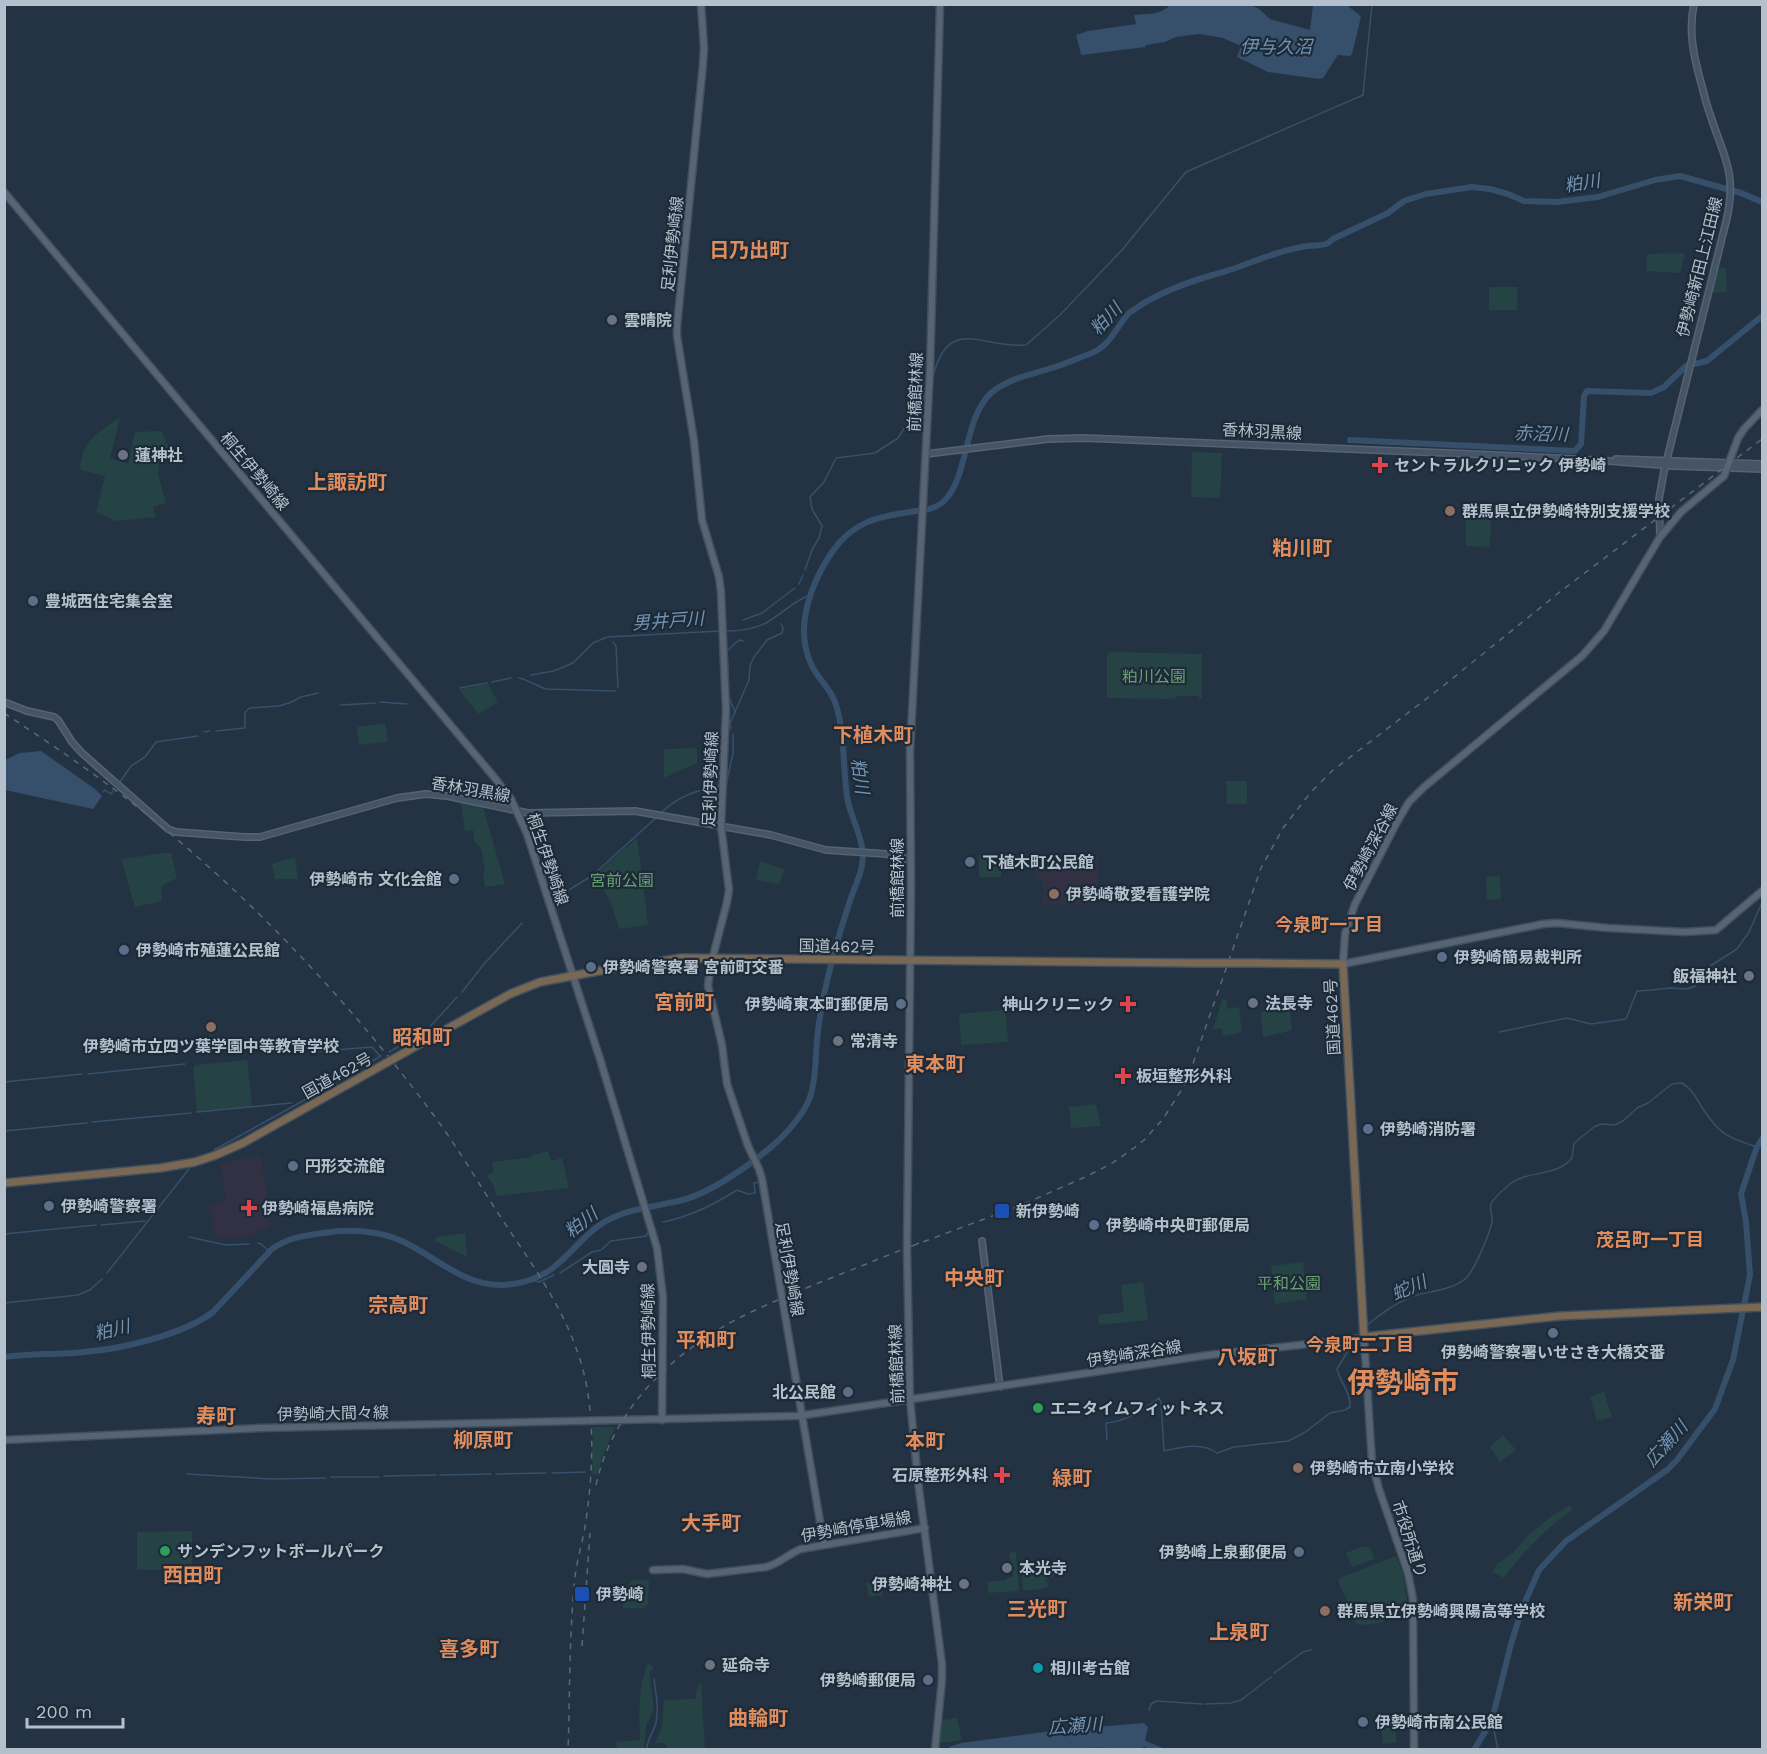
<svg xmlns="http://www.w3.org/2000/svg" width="1767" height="1754" viewBox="0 0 1767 1754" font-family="'Work Sans','Noto Sans JP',sans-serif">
<rect width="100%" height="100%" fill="#233343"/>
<path fill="#323043" d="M1036,856L1097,857L1098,858L1097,905L1043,904V880L1040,878H1035Z
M261,1155L271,1226L250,1236L230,1239L217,1238L209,1205L226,1200L220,1163Z"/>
<path fill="#254344" d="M1685,253L1680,273L1646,271L1647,254Z
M1716,268H1726L1727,292L1710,293Z
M1489,287H1518L1517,310H1489Z
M120,417L110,458L128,464L135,432L161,431L169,447L160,451L158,474L166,503L153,507L156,517L116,521L96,512L105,476L82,470L80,467C83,438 99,433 120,417Z
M1192,452L1222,453L1220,498L1191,497Z
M1466,506L1491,507L1490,547L1466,546Z
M1110,652L1202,654V698L1199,699V696H1177L1174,699L1107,698V656Z
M488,684L498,702L479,714L459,690Z
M385,723L388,740L386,742L359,745L357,727Z
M696,748L697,749V763L666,777H664V749Z
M1226,781H1247V804H1227Z
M461,803L483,807L505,884L485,887L483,876L485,870L481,849L475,842L473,830L465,831Z
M637,838L648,924L647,925L619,929L611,903L595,875Z
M164,853H171L177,878L161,886L162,901L135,907L121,859Z
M979,855L1001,856V877H979Z
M295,857L298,879H275L272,864Z
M760,861L784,869L780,883L778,884L756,880Z
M1500,876L1501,899L1487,900L1486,877Z
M1222,1000H1226L1227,1009L1239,1007L1242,1032L1223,1036L1222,1028L1213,1030Z
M1289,1002L1292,1029L1290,1031L1263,1037L1261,1012H1264V1008L1272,1007L1273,1004Z
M1003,1010L1005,1011L1008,1040L1007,1042L963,1045L961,1044L959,1014Z
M247,1060L252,1106L197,1111L193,1069L195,1065Z
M1096,1104L1101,1126L1071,1128L1069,1107Z
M548,1151L551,1161L562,1158L569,1188L496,1196L493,1184L486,1175L493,1173L492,1162L532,1157V1155Z
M465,1233L467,1257L435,1241L436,1237Z
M1303,1262L1307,1299L1275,1304L1271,1266Z
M1143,1282L1148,1320L1099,1325L1098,1315L1124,1312L1121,1285Z
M1604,1392L1612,1417L1597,1421L1590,1397Z
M593,1427H615L605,1450L597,1475L592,1474Z
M1503,1435L1516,1450L1500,1462L1490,1447Z
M1570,1505L1573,1509C1546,1529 1523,1551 1504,1578L1493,1572L1496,1565L1514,1552L1527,1536L1552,1516Z
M192,1531V1570H137V1532Z
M1360,1547H1370L1374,1559L1352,1567L1346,1553Z
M1016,1552L1019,1591L988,1593V1582L1006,1580L1007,1577H1013L1009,1553Z
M1396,1556L1403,1574L1407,1600L1383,1622L1378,1623L1362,1625L1358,1624L1354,1621L1351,1612L1352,1611L1338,1581L1340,1578Z
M1057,1567L1058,1575L1046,1579L1048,1587L1036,1590H1023L1022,1573Z
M632,1580H649L648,1604L645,1608H623L622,1597L611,1596V1594L619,1595L624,1591Z
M881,1580L883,1595L869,1597L866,1583Z
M647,1665H652L653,1670L650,1671V1676L654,1709L646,1725L644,1749H617L616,1742L640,1740C639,1714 638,1690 647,1665Z
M701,1684L705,1749H669L664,1743H655L662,1726L664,1700L695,1699L698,1685Z
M1392,1714L1397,1742L1383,1744L1379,1716Z
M957,1718L962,1740L940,1743L942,1720Z"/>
<path fill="#36506c" d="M1170,5H1249L1258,8L1270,19L1310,30L1313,5H1347C1352,10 1357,12 1361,17L1352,54L1350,56L1338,55L1323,78L1319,79L1268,72L1237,57L1241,46L1223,38L1199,34L1176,37L1165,42L1146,45L1145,47L1082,55L1081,54L1076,35L1088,31L1136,24L1134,15C1148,13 1159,16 1170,5Z
M41,751L95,789L102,796L93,809L5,790V760L20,753Z
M1144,1723L1148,1727L1143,1749C1125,1750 1108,1747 1090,1748L1089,1750L949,1749V1747L961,1743L1060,1730Z"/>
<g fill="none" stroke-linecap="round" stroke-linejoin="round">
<path stroke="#36506c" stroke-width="1.5" d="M933,377C948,314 983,349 1026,345L1060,315L1122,250L1186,172L1363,95L1372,4
M805,570L812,550L819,538L822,526L812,509L810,497L824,482L836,458L875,453L898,438L924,398L926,380L928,379
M799,584L803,575
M743,620L762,613L795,588
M725,631C739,631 754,629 766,623C782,614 793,601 810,595
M613,642L616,646L618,688
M531,675L554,671L573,663L593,643L607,637L720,631
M519,678C529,680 536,686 546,689L615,691
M492,682L511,678
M460,688L487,683
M380,702L407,704
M341,705L375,703
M735,712L749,680L750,666L754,657L767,640L782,633L783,628L781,624
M731,729L730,723L735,712L729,697L727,651L739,640L743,641
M216,731L245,728V712L250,708L279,706L289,703L301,697L318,693
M204,732L210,731
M120,782L131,766L145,757L156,742L198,736
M726,785L733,753V734
M103,792L105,790L111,794L113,791
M661,813C678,796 699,789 721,786
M594,874L658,816
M554,899L590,877
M462,992L484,964L522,923
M427,1030L457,997
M1499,1032L1567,1018L1591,1024L1626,1019L1637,991C1649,991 1659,989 1671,988C1679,988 1687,991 1695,986L1696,975L1737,949L1749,932L1762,903
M310,1052L372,1047L380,1056
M389,1052L423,1033
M88,1074L185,1064
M4,1082L82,1074
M314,1094L381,1056
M197,1112L291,1103
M92,1122L191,1113
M4,1131L87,1123
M214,1150L310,1097
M663,1222C689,1217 715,1204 737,1190L748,1194L755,1193L754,1183L761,1182
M101,1225L145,1221
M4,1234L96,1225
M189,1237L226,1245L249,1244
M258,1243L261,1244L270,1252
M107,1273L189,1169
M560,1273L592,1252L601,1250L611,1241L646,1236L649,1231
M531,1280L539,1282L554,1275
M4,1303L78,1295L90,1290L102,1279
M1366,1326C1378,1316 1393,1305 1408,1298C1425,1291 1455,1291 1468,1276C1476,1266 1489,1235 1492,1222C1493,1216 1489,1210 1491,1204C1494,1197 1504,1189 1510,1184C1528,1170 1557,1177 1572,1158L1574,1143L1594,1127L1601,1124L1615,1125L1623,1121L1637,1108L1648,1103L1672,1084L1682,1083C1693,1090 1696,1098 1703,1109C1720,1135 1729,1138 1757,1147
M1107,1440L1106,1423C1127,1421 1142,1411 1159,1398L1161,1402L1164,1451C1182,1447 1202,1442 1217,1453L1234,1447L1288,1441L1304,1433L1330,1413L1345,1410L1350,1407C1351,1393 1340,1382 1337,1369L1354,1341
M552,1473L585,1472
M187,1474L272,1479L326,1478
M496,1474L546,1473
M440,1475L491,1474
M384,1476L436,1475
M331,1477H379
M1274,1673L1303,1652L1311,1650
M1205,1704L1231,1703L1241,1700L1271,1677
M1149,1710L1151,1704L1156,1701L1202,1704
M1492,1720L1498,1750
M647,1750C646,1740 654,1732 656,1723C659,1708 656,1694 654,1679"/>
<path stroke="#36506c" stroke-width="6" d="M1350,440L1575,451L1581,444L1584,396L1587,391L1651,393L1664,387L1686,366L1707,361L1762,316
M4,1357C31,1353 57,1355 84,1352C121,1349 183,1335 213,1312L272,1249C290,1237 303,1236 323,1233C349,1229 380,1230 404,1242C437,1258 464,1286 503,1285C521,1284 540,1278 554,1267C571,1254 583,1236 601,1224C625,1209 652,1207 679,1201C712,1193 755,1162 780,1139C792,1127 806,1111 811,1094C817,1074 815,1052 818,1031C823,989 835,947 848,907C853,889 863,873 863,855C862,836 852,819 848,802C842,769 846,734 835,702C830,688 817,678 811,664C794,627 811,583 832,552C853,522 876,517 910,512C922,510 935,510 944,501C969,477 963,419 991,393C1010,377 1035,374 1058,366C1070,362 1081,357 1092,353C1111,345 1116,327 1129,313C1131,312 1142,304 1144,303C1168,289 1194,280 1220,273C1241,267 1260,258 1281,252C1289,250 1299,247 1308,246C1314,245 1320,246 1326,244C1329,243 1331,241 1333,239L1388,213L1404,201L1426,194L1472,187L1490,189L1508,194L1524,201L1557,202L1598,197L1655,180L1680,176L1741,193L1762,202
M1138,1741L1160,1750
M1474,1750L1492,1720L1511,1644L1522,1609L1539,1570L1566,1541L1667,1470L1677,1460L1715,1409L1733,1360L1750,1275L1746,1222L1741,1194L1753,1158L1757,1147L1762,1139"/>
<g stroke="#566370" stroke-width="8">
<path id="secondary" d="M926,454L1048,439L1084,438L1495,455L1596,460L1674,466L1762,469
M1616,459L1762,464
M1660,537L1659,499L1664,471L1727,218C1737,171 1723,156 1710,114C1706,104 1704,93 1701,83C1694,57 1688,32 1694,4
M4,702L27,711L54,717L58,720L72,742L82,753L168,829L176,832L244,837H260L397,798L426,794L447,796L528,813L635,811L771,835L826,850L887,854L911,860
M982,1241L1000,1387"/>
</g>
<g stroke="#424e5c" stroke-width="9">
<path id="primary" d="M701,4L704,48L703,64L677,326V336L694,441L702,520L719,577L721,592L726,710L721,826L729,890L727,902L710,968L708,986L722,1045L727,1084L748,1146L759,1169L762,1179L824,1545
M4,192L494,777L511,799L527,834L600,1059L657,1248L663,1297L662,1420
M1762,410L1744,429L1738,438L1724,476L1681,512L1660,537L1604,631L1582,656L1423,788L1409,802L1397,822L1355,904L1345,934L1343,964L1543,924L1557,923L1608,928L1685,932L1716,930L1762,891
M4,1440L260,1428L798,1416L1209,1355L1364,1338L1372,1462L1379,1489L1408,1573L1413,1599L1414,1750
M653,1570L683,1569L707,1574L766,1567C779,1564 788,1554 801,1549L925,1528
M935,1750L942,1680V1664L918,1481L910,1399L907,1251L911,885L910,751L930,370L940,4"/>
</g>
<g stroke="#43505d" stroke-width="10">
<path id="highway" d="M1256,963L1343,964L1364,1338
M436,1035L510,994L540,982L604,970L681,958L1198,963
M4,1183L160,1168L195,1162L216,1155L243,1143L354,1081
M1364,1338L1372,1336L1560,1316L1762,1307"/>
</g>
<use href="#secondary" stroke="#455466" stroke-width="5"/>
<use href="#primary" stroke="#566473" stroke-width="6"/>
<use href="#highway" stroke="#796854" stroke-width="7"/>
<path stroke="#59697a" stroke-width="1.5" stroke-dasharray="6 6" stroke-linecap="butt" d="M4,713C54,746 104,780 150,817C257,903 353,1006 435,1117C458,1148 477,1181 498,1213C534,1268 575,1321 587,1388C595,1434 592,1481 585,1527C582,1544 577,1560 575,1577C569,1635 570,1692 568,1750
M912,1246L1019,1206L1083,1178L1111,1164L1134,1148L1144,1140L1163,1119L1187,1081L1261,868L1283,828L1311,792L1332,771L1443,686L1561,591L1762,439
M596,1485C613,1408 673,1352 741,1317C767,1304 794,1293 821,1282C854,1269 886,1256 919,1243
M582,1646L590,1533"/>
<g stroke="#43505d" stroke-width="10" stroke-linecap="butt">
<path id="highway-bridge" d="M1198,963H1256
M354,1081L436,1035"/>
</g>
<use href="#highway-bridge" stroke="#796854" stroke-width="7"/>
</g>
<g fill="#6b7280" stroke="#1d2a38" stroke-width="2">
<circle cx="612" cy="320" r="6"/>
<circle cx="123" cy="455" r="6"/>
<circle cx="1749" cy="976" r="6"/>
<circle cx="1253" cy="1003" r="6"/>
<circle cx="838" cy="1041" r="6"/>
<circle cx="642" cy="1267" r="6"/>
<circle cx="1007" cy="1568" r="6"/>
<circle cx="964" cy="1584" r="6"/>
<circle cx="710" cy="1665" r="6"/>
</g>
<g fill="#e0444e" stroke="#1d2a38" stroke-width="2">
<path d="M1377 456h6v6h6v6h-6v6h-6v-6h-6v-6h6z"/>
<path d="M1125 995h6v6h6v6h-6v6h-6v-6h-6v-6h6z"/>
<path d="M1120 1067h6v6h6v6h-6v6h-6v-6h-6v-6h6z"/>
<path d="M246 1199h6v6h6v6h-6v6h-6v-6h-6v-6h6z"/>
<path d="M999 1466h6v6h6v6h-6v6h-6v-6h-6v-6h6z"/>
</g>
<g fill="#8d6e63" stroke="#1d2a38" stroke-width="2">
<circle cx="1450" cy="511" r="6"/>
<circle cx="1054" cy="894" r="6"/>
<circle cx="211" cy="1027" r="6"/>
<circle cx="1298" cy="1468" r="6"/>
<circle cx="1325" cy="1611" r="6"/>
</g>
<g fill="#5c6f8a" stroke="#1d2a38" stroke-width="2">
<circle cx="33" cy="601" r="6"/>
<circle cx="970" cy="862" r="6"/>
<circle cx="454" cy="879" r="6"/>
<circle cx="124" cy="950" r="6"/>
<circle cx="1442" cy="957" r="6"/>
<circle cx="591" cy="967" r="6"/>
<circle cx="901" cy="1004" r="6"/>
<circle cx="1368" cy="1129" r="6"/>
<circle cx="293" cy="1166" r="6"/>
<circle cx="49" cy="1206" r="6"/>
<circle cx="1094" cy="1225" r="6"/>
<circle cx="1553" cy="1333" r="6"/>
<circle cx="848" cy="1392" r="6"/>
<circle cx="1299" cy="1552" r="6"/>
<circle cx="928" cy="1680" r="6"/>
<circle cx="1363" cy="1722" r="6"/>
</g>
<g fill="#1a4fb4" stroke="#1d2a38" stroke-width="2">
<rect x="994" y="1203" width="16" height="16" rx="3"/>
<rect x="574" y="1586" width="16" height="16" rx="3"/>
</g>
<g fill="#2e9e5b" stroke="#1d2a38" stroke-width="2">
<circle cx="1038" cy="1408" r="6"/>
<circle cx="165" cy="1551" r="6"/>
</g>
<circle fill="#0f9aa8" stroke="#1d2a38" stroke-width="2" cx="1038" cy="1668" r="6"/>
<g text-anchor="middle" stroke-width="4.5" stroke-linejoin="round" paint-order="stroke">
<g font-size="16" fill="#b5c0cd" stroke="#1d2a38">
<text transform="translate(672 244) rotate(-84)" y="6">足利伊勢崎線</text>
<text transform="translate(1699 267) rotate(-76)" y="6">伊勢崎新田上江田線</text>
<text transform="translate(915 392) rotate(-88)" y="6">前橋館林線</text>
<text transform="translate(1262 431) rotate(3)" y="6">香林羽黒線</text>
<text transform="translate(255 471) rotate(50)" y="6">桐生伊勢崎線</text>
<text transform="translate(710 779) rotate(-88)" y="6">足利伊勢崎線</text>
<text transform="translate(471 789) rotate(10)" y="6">香林羽黒線</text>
<text transform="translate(1370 847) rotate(-62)" y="6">伊勢崎深谷線</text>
<text transform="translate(548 859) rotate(71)" y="6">桐生伊勢崎線</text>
<text transform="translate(897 878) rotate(-90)" y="6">前橋館林線</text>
<text transform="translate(837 946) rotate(1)" y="6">国道462号</text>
<text transform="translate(1332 1017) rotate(-93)" y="6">国道462号</text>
<text transform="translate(337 1075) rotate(-29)" y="6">国道462号</text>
<text transform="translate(790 1269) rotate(80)" y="6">足利伊勢崎線</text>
<text transform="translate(648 1331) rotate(-91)" y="6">桐生伊勢崎線</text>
<text transform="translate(1134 1353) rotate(-9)" y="6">伊勢崎深谷線</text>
<text transform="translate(896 1364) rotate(-92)" y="6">前橋館林線</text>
<text transform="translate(333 1413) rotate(-1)" y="6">伊勢崎大間々線</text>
<text transform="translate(856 1526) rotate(-10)" y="6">伊勢崎停車場線</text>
<text transform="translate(1410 1539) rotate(72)" y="6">市役所通り</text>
</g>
<g font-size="16" font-weight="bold" fill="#b5c0cd" stroke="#1d2a38" text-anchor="start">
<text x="624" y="326">雲晴院</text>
<text x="135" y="461">蓮神社</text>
<text x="1394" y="471">セントラルクリニック 伊勢崎</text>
<text x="1462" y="517">群馬県立伊勢崎特別支援学校</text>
<text x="45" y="607">豊城西住宅集会室</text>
<text x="982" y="868">下植木町公民館</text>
<text x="442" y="885" text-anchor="end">伊勢崎市 文化会館</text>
<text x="1066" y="900">伊勢崎敬愛看護学院</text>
<text x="136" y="956">伊勢崎市殖蓮公民館</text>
<text x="1454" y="963">伊勢崎簡易裁判所</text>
<text x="603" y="973">伊勢崎警察署 宮前町交番</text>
<text x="1737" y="982" text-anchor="end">飯福神社</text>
<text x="1265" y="1009">法長寺</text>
<text x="889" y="1010" text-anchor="end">伊勢崎東本町郵便局</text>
<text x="1114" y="1010" text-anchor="end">神山クリニック</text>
<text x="850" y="1047">常清寺</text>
<text x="211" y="1052" text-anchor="middle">伊勢崎市立四ツ葉学園中等教育学校</text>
<text x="1136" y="1082">板垣整形外科</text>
<text x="1380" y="1135">伊勢崎消防署</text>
<text x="305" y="1172">円形交流館</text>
<text x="61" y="1212">伊勢崎警察署</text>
<text x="262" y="1214">伊勢崎福島病院</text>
<text x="1016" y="1217">新伊勢崎</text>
<text x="1106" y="1231">伊勢崎中央町郵便局</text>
<text x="630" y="1273" text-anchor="end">大圓寺</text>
<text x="1553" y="1358" text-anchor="middle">伊勢崎警察署いせさき大橋交番</text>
<text x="836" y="1398" text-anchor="end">北公民館</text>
<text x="1050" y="1414">エニタイムフィットネス</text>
<text x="1310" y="1474">伊勢崎市立南小学校</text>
<text x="988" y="1481" text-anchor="end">石原整形外科</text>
<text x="177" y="1557">サンデンフットボールパーク</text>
<text x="1287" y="1558" text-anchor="end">伊勢崎上泉郵便局</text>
<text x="1019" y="1574">本光寺</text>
<text x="952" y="1590" text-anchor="end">伊勢崎神社</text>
<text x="596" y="1600">伊勢崎</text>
<text x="1337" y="1617">群馬県立伊勢崎興陽高等学校</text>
<text x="722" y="1671">延命寺</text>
<text x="1050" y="1674">相川考古館</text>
<text x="916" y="1686" text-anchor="end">伊勢崎郵便局</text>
<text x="1375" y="1728">伊勢崎市南公民館</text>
</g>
<g font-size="16" fill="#69a072" stroke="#1d2a38">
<text x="1154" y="682">粕川公園</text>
<text x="622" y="886">宮前公園</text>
<text x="1289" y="1289">平和公園</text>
</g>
<g font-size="18" font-style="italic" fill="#7293b3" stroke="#1d2a38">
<text x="1276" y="53">伊与久沼</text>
<text transform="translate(1582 183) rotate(-9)" y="6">粕川</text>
<text transform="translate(1106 319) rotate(-47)" y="6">粕川</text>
<text transform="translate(1541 434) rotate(2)" y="6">赤沼川</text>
<text transform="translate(668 621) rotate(-4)" y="6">男井戸川</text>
<text transform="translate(860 776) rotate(82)" y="6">粕川</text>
<text transform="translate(581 1223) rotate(-38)" y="6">粕川</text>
<text transform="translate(1409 1288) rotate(-23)" y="6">蛇川</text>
<text transform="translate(112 1330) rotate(-13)" y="6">粕川</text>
<text transform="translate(1666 1444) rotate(-48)" y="6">広瀬川</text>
<text transform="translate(1075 1726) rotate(-4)" y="6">広瀬川</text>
</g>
<g font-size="18" font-weight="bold" fill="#e08c5d" stroke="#1d2a38">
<text x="1329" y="931">今泉町一丁目</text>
<text x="1650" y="1246">茂呂町一丁目</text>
<text x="1360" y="1351">今泉町二丁目</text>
</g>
<g font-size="20" font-weight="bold" fill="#e08c5d" stroke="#1d2a38">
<text x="749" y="257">日乃出町</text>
<text x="347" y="489">上諏訪町</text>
<text x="1302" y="555">粕川町</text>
<text x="873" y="742">下植木町</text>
<text x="684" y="1009">宮前町</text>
<text x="422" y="1044">昭和町</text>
<text x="935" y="1071">東本町</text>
<text x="974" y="1285">中央町</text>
<text x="398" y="1312">宗高町</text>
<text x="706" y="1347">平和町</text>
<text x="1247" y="1364">八坂町</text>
<text x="216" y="1423">寿町</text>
<text x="483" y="1447">柳原町</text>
<text x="925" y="1448">本町</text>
<text x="1072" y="1485">緑町</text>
<text x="711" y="1530">大手町</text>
<text x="193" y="1582">西田町</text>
<text x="1703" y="1609">新栄町</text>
<text x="1037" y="1616">三光町</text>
<text x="1239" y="1639">上泉町</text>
<text x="469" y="1656">喜多町</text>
<text x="758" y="1725">曲輪町</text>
</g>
<g font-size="28" font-weight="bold" fill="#e08c5d" stroke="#1d2a38">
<text x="1403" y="1392">伊勢崎市</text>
</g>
</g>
<rect width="1767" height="1754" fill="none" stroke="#b5c0cd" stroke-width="12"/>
<path d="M27 1718v9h96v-9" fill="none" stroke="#b5c0cd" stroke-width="3"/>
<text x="36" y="1718" font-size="18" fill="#b5c0cd" stroke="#1d2a38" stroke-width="4.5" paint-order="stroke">200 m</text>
</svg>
